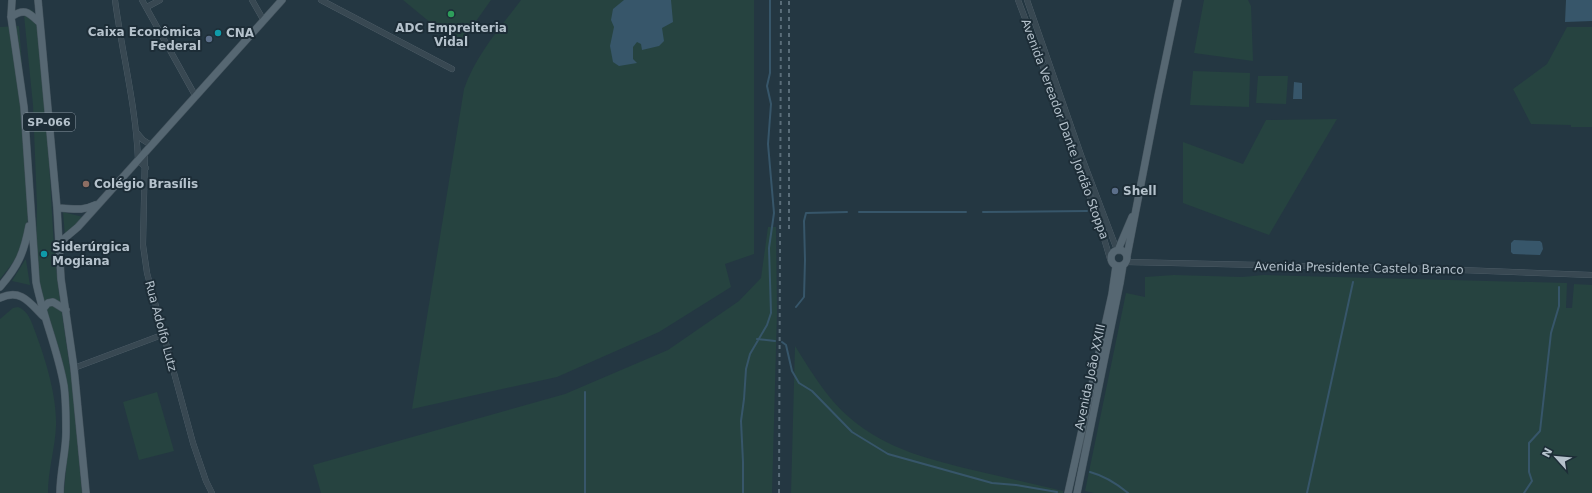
<svg xmlns="http://www.w3.org/2000/svg" width="1592" height="493" viewBox="0 0 1592 493" font-family="'DejaVu Sans',sans-serif">
<rect width="100%" height="100%" fill="#243742"/>
<path fill="#264340" d="M403,0H491L462,41L437,28Z
M521,0H754V254L725,264L731,287L659,332L557,377L412,409L464,89C476,55 500,28 521,0Z
M1204,0H1248L1251,6L1253,61L1194,53Z
M30,9L34,12L36,16L48,145L54,248L59,293L72,383L82,493H64L69,434L67,384L59,349L43,298L40,285L36,250L37,206L33,105L24,15L27,10Z
M19,26L23,77L28,219L22,244L15,260L0,279V27Z
M1567,27H1592V127H1571V125L1531,124L1513,89L1547,64Z
M1193,71L1250,73L1249,107L1190,105Z
M1258,76H1288L1286,104L1256,103Z
M1337,119L1269,235L1183,203V142L1243,164L1266,120Z
M63,212L83,217L65,236Z
M768,227H776L777,312L772,493H321L313,465L565,394L668,350L739,301L761,278Z
M25,260H26L30,285L12,281Z
M1174,275L1242,277L1264,275L1567,283L1566,308H1572L1574,284L1592,285V493H1094L1085,491L1126,293L1145,297V277Z
M18,307C23,309 27,313 29,317C32,322 34,329 36,334C46,361 57,397 56,426C55,449 48,470 48,493H0V319L13,308Z
M795,346C811,371 827,399 850,418C887,450 932,460 977,471C1006,478 1035,484 1063,491V493H791Z
M157,392L174,451L139,460L123,402Z"/>
<path fill="#37566a" d="M624,0H671L673,22L662,28L664,41L659,46L642,50L641,44L637,42L633,47V59L637,63L619,66L613,62L610,46L614,27L611,20L613,9Z
M1566,0H1592V21L1565,22Z
M1294,82L1302,83V99H1293Z
M1514,240L1540,241L1542,243L1543,249L1540,255L1513,254L1511,252V243Z"/>
<g fill="none" stroke-linecap="round" stroke-linejoin="round">
<path stroke="#37566a" stroke-width="2" d="M859,212H966
M983,212L1087,211
M796,307L804,297L805,260L804,221L806,213L847,212
M757,339L775,341
M782,342L786,345L792,371L799,383L812,391L852,432L888,454L992,483L1016,485L1057,492
M585,392V493
M1090,472C1105,476 1116,483 1128,493
M743,493V462L741,421L744,399L746,369L750,354L767,325L771,313L769,248L774,213L768,144L771,104L767,86L770,73V0
M1307,493L1353,282
M1524,493L1532,481L1529,472V443L1540,431L1551,333L1559,306V287"/>
<g stroke="#56656f" stroke-width="6">
<path id="minor" d="M115,0C122,53 136,106 138,160L146,168
M142,0L196,97
M252,0L264,21
M321,0L452,69
M1018,0C1037,49 1055,99 1073,149C1086,186 1100,222 1110,259
M1027,0L1081,155L1117,250
M147,7L160,0
M137,133L143,140L151,145
M145,152L143,245L147,273L193,443L206,481L212,493
M1126,262L1435,269L1592,275
M74,368L162,335"/>
</g>
<g stroke="#45545e" stroke-width="8">
<path id="major" d="M12,0L11,17L24,107L36,282C43,317 58,350 64,386C66,401 66,417 66,432C66,452 60,472 60,493
M38,0L57,208L61,279L74,368L86,493
M11,17C25,7 29,13 40,23
M57,208C73,208 80,212 95,205
M59,243L78,227L282,0
M1111 258a8 8 0 1 1 16 0a8 8 0 1 1-16 0Z
M1118,250L1132,217
M1127,256L1158,96L1178,0
M0,287C18,266 24,253 29,226
M0,298C21,288 30,303 43,316
M42,310L48,303L53,302L66,310
M1068,493L1112,294L1116,266
M1077,493L1120,283L1123,265"/>
</g>
<use href="#minor" stroke="#384852" stroke-width="5.5"/>
<use href="#major" stroke="#566772" stroke-width="7"/>
<path stroke="#5a6d79" stroke-width="2" stroke-dasharray="4 4" stroke-linecap="butt" d="M789,229V0
M779,493L781,0"/>
</g>
<circle fill="#2e9e5b" stroke="#1d2d37" stroke-width="1.5" cx="451" cy="14" r="4"/>
<g fill="#0f9aa8" stroke="#1d2d37" stroke-width="1.5">
<circle cx="218" cy="33" r="4"/>
<circle cx="44" cy="254" r="4"/>
</g>
<g fill="#5c6f8a" stroke="#1d2d37" stroke-width="1.5">
<circle cx="209" cy="39" r="4"/>
<circle cx="1115" cy="191" r="4"/>
</g>
<circle fill="#8d6e63" stroke="#1d2d37" stroke-width="1.5" cx="86" cy="184" r="4"/>
<g text-anchor="middle" stroke-width="4" stroke-linejoin="round" paint-order="stroke">
<rect fill="#1d2d37" stroke="#87959f" stroke-width="1" x="23" y="113" width="52" height="18" rx="3"/>
<g font-size="11" font-weight="bold" fill="#b5c2cc">
<text x="49" y="126">SP-066</text>
</g>
<g font-size="12" font-weight="bold" fill="#b5c2cc" stroke="#1d2d37" text-anchor="start">
<text x="451" y="32" text-anchor="middle">ADC Empreiteria<tspan x="451" dy="14">Vidal</tspan></text>
<text x="201" y="36" text-anchor="end">Caixa Econômica<tspan x="201" dy="14">Federal</tspan></text>
<text x="226" y="37">CNA</text>
<text x="94" y="188">Colégio Brasílis</text>
<text x="1123" y="195">Shell</text>
<text x="52" y="251">Siderúrgica<tspan x="52" dy="14">Mogiana</tspan></text>
</g>
<g font-size="12" fill="#b5c2cc" stroke="#1d2d37">
<text transform="translate(1065 129) rotate(70)" y="4">Avenida Vereador Dante Jordão Stoppa</text>
<text transform="translate(1359 268) rotate(1)" y="4">Avenida Presidente Castelo Branco</text>
<text transform="translate(161 326) rotate(75)" y="4">Rua Adolfo Lutz</text>
<text transform="translate(1090 377) rotate(-78)" y="4">Avenida João XXIII</text>
</g>
</g>
<g transform="translate(1556 457) rotate(297)" stroke="#1d2d37" stroke-width="3" paint-order="stroke">
<path d="M0-3L7 15L0 10L-7 15Z" fill="#b5c2cc"/>
<text y="-6" font-size="11" font-weight="bold" text-anchor="middle" fill="#b5c2cc">N</text>
</g>
</svg>
